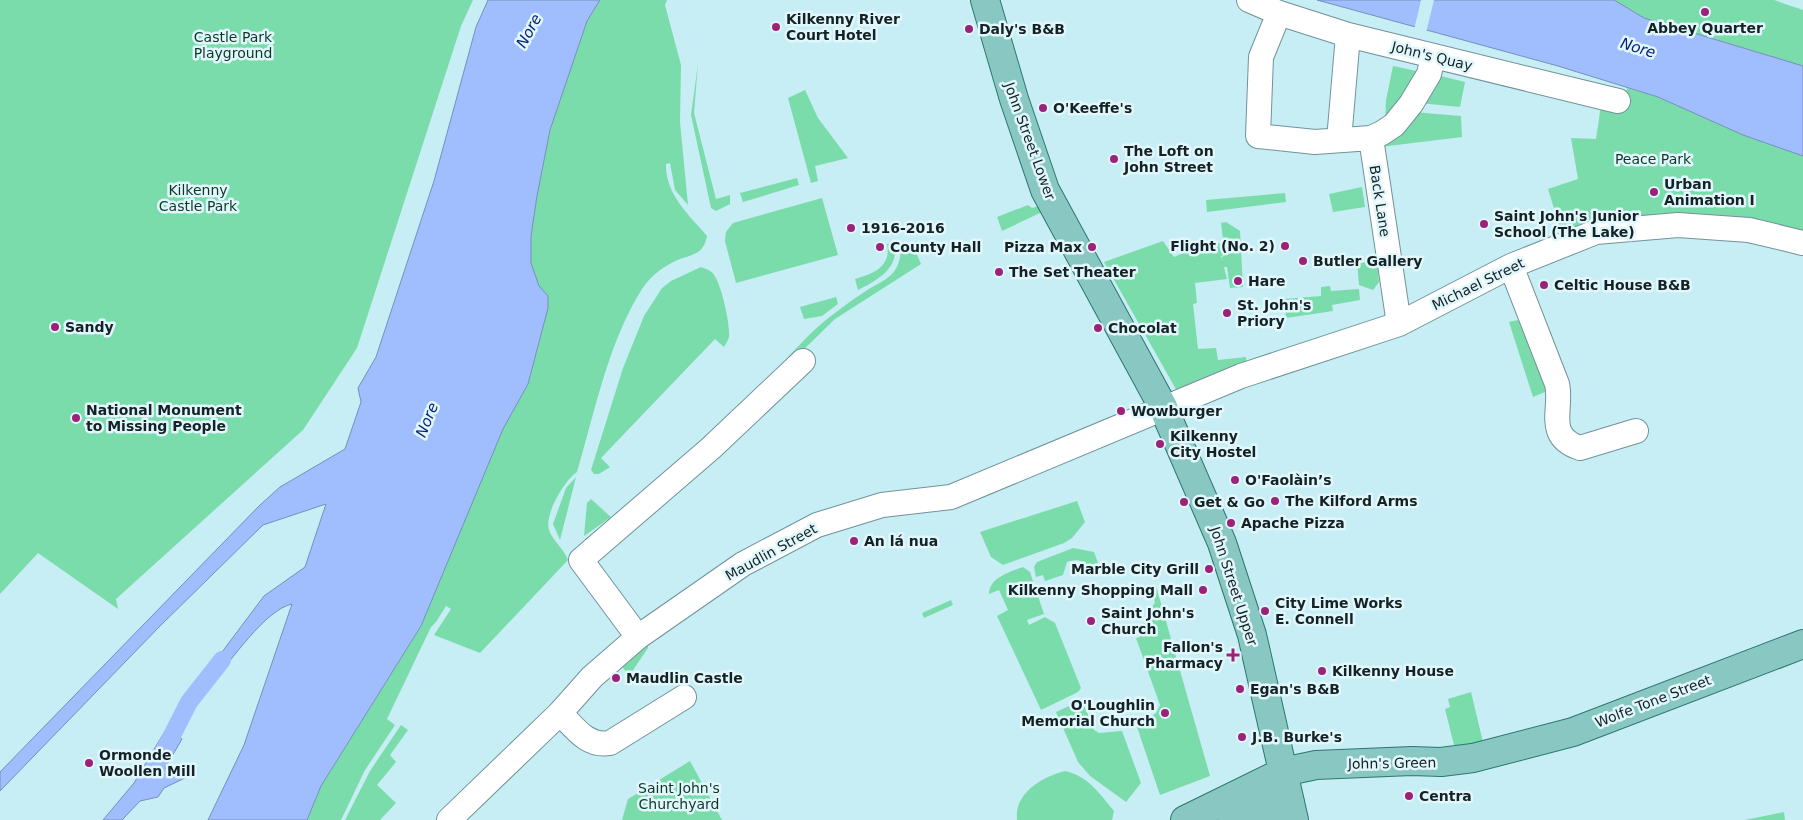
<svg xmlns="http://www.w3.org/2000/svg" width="1803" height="820" viewBox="0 0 1803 820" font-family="'DejaVu Sans',sans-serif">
<rect width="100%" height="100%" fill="#c7edf5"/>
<path fill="#7bdcab" d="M0,0H473L461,26L357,348L303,430L116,599L118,609L38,553L0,594Z
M600,0H667L665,5L681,65L680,122L688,205L675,190L670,163L666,164C665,194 689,215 707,236C706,242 703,249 698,252C693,255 686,257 680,259C665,265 651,275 642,289C608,343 595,411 577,472C565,480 544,514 549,530C553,541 564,549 568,560L480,653L434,635L451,609L446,606L436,622L431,627L387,719L395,725L365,770L341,820H307L321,786L421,626L503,429L528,384L548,308V296L539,286L531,263V236L537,196L550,130L587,21Z
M1614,0H1774L1803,10V66L1644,18Z
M698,64L694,113L716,199L730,195V204L716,211L711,208L691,115Z
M1393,66L1426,73L1385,124L1386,100Z
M1433,74L1465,82L1460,107L1419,103Z
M1627,88L1658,97L1743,135L1803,156V233C1747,216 1687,208 1629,218C1607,221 1584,229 1562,234L1548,189L1578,179L1571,138L1596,139L1601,105L1623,109Z
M805,90L818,118L848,158L815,166L818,181L811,183L788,98Z
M1413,112L1461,116L1462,137L1380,147Z
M797,178L799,185L743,202L740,193Z
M1362,187L1365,207L1333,212L1329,194Z
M1285,193L1286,202L1207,212L1206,200Z
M822,198L838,255L736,283L725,241L726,232L733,223Z
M1028,205L1032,208L1039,206L1042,212L1002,231L997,217Z
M1226,222L1240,231L1243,287L1230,288L1227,267H1223L1222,257L1225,255L1221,223Z
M917,241L920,248L915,250L921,264L835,319L723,428L586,550L585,539C653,494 711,434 770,376C791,355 811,330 835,313C844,306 853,299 863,293C885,278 900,278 901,247Z
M1163,241L1174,257L1211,241L1222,244L1224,255L1221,256L1227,279L1195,283L1197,303L1193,304L1198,349L1216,348L1218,360L1246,357L1247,366L1177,391L1104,262Z
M893,243C902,267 876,281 858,290L855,279C872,274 892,267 887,244Z
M1377,262L1379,282L1373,290L1359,285L1357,263Z
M701,267C706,269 711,270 714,275C721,284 729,320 729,332C730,338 727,342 724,347L715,339L601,458L610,467L599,474H594L591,470L623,368L644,316L662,288L671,281Z
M1330,286L1331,291L1359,289L1360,300L1332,305L1333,311L1286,318L1284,299L1321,296V287Z
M836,297L838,304L822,316L804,319L800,307Z
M1518,320L1525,325L1545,379V392L1533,397L1509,322Z
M576,477L560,540L553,524L566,488Z
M591,499L611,517L584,536L587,503Z
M1077,501L1085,522L1072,538L1064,543L1003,565L991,557L980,532Z
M1073,548L1094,552L1098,563L1087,567C1081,559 1076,559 1067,562L1063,575L1045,581L1043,575L1036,577L1034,567L1037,562Z
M1023,567L1030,572L1044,614L1027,620L1029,625L1045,617L1055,623L1081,688L1078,692L1041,710L997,616L1008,610L999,590L989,594C989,578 1010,572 1023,567Z
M1156,586L1210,776L1160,795L1137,727L1156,713L1160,705L1136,638L1140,637L1146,614L1155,603L1152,588Z
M951,600L953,605L924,618L922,613Z
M648,643V648L629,676L621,665Z
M1471,692L1483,742L1455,749L1445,709L1450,707L1448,699Z
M1082,700L1094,730L1099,733L1122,731L1141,783L1126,802L1090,776L1078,762L1056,712Z
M401,725L408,730L390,755L396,762L377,785L396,803L380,820H345L370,771Z
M690,761L722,820H622L628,799Z
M1065,771C1088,776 1100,794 1114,811L1112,820H1017C1014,793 1042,777 1065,771Z
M1784,812L1785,820H1745Z"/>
<path fill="#a0befe" stroke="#768fbd" d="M488,0H600L587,21L550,130L537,196L531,236V263L539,286L548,296V308L528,384L503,429L421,626L321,786L307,820H208L244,745L292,604C265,610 231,661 212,683L204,676L264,596L305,567L326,504L263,525L160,626L0,791V772L259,506L280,487L345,449L361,402L358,388L376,357L434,181L476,27Z
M1317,0H1614L1644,18L1803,66V156L1743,135L1658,97L1558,66Z
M165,731L174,732L182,739L165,768L169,773L184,765L189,776L164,788L158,797L140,801L122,820H103L134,783Z"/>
<path fill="#c7edf5" d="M1421,0H1434L1426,33L1414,30Z"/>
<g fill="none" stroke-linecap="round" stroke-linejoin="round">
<path stroke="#a0befe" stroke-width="18" d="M163,753L189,702L222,660"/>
<g stroke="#70939a" stroke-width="26">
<path id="minor" d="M1249,0L1279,13L1348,35L1618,101
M1279,13L1261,57L1258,136L1315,142L1371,138L1382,133L1394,125L1411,104L1429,74L1433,57
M1371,138L1399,324
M1339,140L1348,35
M1511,266L1557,384C1563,408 1544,436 1580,448L1636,431
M638,637L581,560L711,448L803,361
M560,713C575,728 587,747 610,743L684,697
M449,820L560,713L592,677L638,637L743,564L817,525L882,505L951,497L1241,376L1399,324L1511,266L1596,232L1678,225L1749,230L1803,243"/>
</g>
<g stroke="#2d7671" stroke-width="30">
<path id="major" d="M985,0L1014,99L1045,190L1163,407L1222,543L1252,635L1294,820
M1185,820L1283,772L1316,765L1412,761L1441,762L1473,758L1573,732L1803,644
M1232,820L1290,802"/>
</g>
<use href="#minor" stroke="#fff" stroke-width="24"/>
<use href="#major" stroke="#89c8c2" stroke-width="28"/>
</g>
<g fill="#9c2179" stroke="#e1f7fc" stroke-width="2">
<circle cx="1705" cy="12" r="5"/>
<circle cx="776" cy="27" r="5"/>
<circle cx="969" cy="29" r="5"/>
<circle cx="1043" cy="108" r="5"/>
<circle cx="1114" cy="159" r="5"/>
<circle cx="1654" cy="192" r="5"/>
<circle cx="1484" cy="224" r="5"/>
<circle cx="851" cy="228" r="5"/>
<circle cx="1285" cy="246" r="5"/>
<circle cx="880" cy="247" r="5"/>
<circle cx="1092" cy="247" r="5"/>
<circle cx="1303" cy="261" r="5"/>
<circle cx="999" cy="272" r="5"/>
<circle cx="1238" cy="281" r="5"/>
<circle cx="1544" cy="285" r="5"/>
<circle cx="1227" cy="313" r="5"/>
<circle cx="55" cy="327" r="5"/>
<circle cx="1098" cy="328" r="5"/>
<circle cx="1121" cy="411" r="5"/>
<circle cx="76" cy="418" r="5"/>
<circle cx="1160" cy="444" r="5"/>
<circle cx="1235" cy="480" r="5"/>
<circle cx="1275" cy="501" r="5"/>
<circle cx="1184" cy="502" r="5"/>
<circle cx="1231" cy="523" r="5"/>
<circle cx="854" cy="541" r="5"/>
<circle cx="1209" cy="569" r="5"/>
<circle cx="1203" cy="590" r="5"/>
<circle cx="1265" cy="611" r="5"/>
<circle cx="1091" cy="621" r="5"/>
<path d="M1230.5 647.5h5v5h5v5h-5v5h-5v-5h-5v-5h5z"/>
<circle cx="1322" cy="671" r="5"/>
<circle cx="616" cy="678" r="5"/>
<circle cx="1240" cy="689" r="5"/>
<circle cx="1165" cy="713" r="5"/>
<circle cx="1242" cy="737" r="5"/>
<circle cx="89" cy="763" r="5"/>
<circle cx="1409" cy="796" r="5"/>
</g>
<g text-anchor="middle" stroke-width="5" stroke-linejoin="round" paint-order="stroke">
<g font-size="14" font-weight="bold" fill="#142225" stroke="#e1f7fc" text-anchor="start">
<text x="786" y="24">Kilkenny River<tspan x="786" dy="16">Court Hotel</tspan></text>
<text x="1705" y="33" text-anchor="middle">Abbey Quarter</text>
<text x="979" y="34">Daly's B&amp;B</text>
<text x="1053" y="113">O'Keeffe's</text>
<text x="1124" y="156">The Loft on<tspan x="1124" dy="16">John Street</tspan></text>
<text x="1664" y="189">Urban<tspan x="1664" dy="16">Animation I</tspan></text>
<text x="1494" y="221">Saint John's Junior<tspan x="1494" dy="16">School (The Lake)</tspan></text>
<text x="861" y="233">1916-2016</text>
<text x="1275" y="251" text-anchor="end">Flight (No. 2)</text>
<text x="890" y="252">County Hall</text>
<text x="1082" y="252" text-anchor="end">Pizza Max</text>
<text x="1313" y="266">Butler Gallery</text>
<text x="1009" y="277">The Set Theater</text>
<text x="1248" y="286">Hare</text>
<text x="1554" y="290">Celtic House B&amp;B</text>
<text x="1237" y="310">St. John's<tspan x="1237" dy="16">Priory</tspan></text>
<text x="65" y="332">Sandy</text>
<text x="1108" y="333">Chocolat</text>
<text x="86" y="415">National Monument<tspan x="86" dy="16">to Missing People</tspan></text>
<text x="1131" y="416">Wowburger</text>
<text x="1170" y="441">Kilkenny<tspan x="1170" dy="16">City Hostel</tspan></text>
<text x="1245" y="485">O'Faolàin’s</text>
<text x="1285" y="506">The Kilford Arms</text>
<text x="1194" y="507">Get &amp; Go</text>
<text x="1241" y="528">Apache Pizza</text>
<text x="864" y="546">An lá nua</text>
<text x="1199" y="574" text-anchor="end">Marble City Grill</text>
<text x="1193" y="595" text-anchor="end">Kilkenny Shopping Mall</text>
<text x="1275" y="608">City Lime Works<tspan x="1275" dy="16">E. Connell</tspan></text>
<text x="1101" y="618">Saint John's<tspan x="1101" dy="16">Church</tspan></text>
<text x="1223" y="652" text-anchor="end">Fallon's<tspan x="1223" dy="16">Pharmacy</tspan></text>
<text x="1332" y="676">Kilkenny House</text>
<text x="626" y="683">Maudlin Castle</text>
<text x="1250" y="694">Egan's B&amp;B</text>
<text x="1155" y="710" text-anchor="end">O'Loughlin<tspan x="1155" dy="16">Memorial Church</tspan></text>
<text x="1252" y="742">J.B. Burke's</text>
<text x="99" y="760">Ormonde<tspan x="99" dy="16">Woollen Mill</tspan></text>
<text x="1419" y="801">Centra</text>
</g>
<g font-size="14" fill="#0b3824" stroke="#e1f7fc">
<text x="233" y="42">Castle Park<tspan x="233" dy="16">Playground</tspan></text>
<text x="1653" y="164">Peace Park</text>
<text x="198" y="195">Kilkenny<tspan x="198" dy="16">Castle Park</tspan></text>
<text x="679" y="793">Saint John's<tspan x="679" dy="16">Churchyard</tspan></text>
</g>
<g font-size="14" fill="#142225" stroke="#e1f7fc">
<text transform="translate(1432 56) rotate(14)" y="5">John's Quay</text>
<text transform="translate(1030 141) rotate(70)" y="5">John Street Lower</text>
<text transform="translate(1380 201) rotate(81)" y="5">Back Lane</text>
<text transform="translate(1478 284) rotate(-26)" y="5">Michael Street</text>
<text transform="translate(771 552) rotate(-29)" y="5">Maudlin Street</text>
<text transform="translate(1234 586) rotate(72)" y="5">John Street Upper</text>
<text transform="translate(1653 701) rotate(-21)" y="5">Wolfe Tone Street</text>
<text transform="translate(1392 763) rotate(-1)" y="5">John's Green</text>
</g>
<g font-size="15" font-style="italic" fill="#07237b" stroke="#e1f7fc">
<text transform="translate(529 31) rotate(-61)" y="5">Nore</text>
<text transform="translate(1638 48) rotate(17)" y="5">Nore</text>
<text transform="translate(427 420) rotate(-68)" y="5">Nore</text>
</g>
</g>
</svg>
